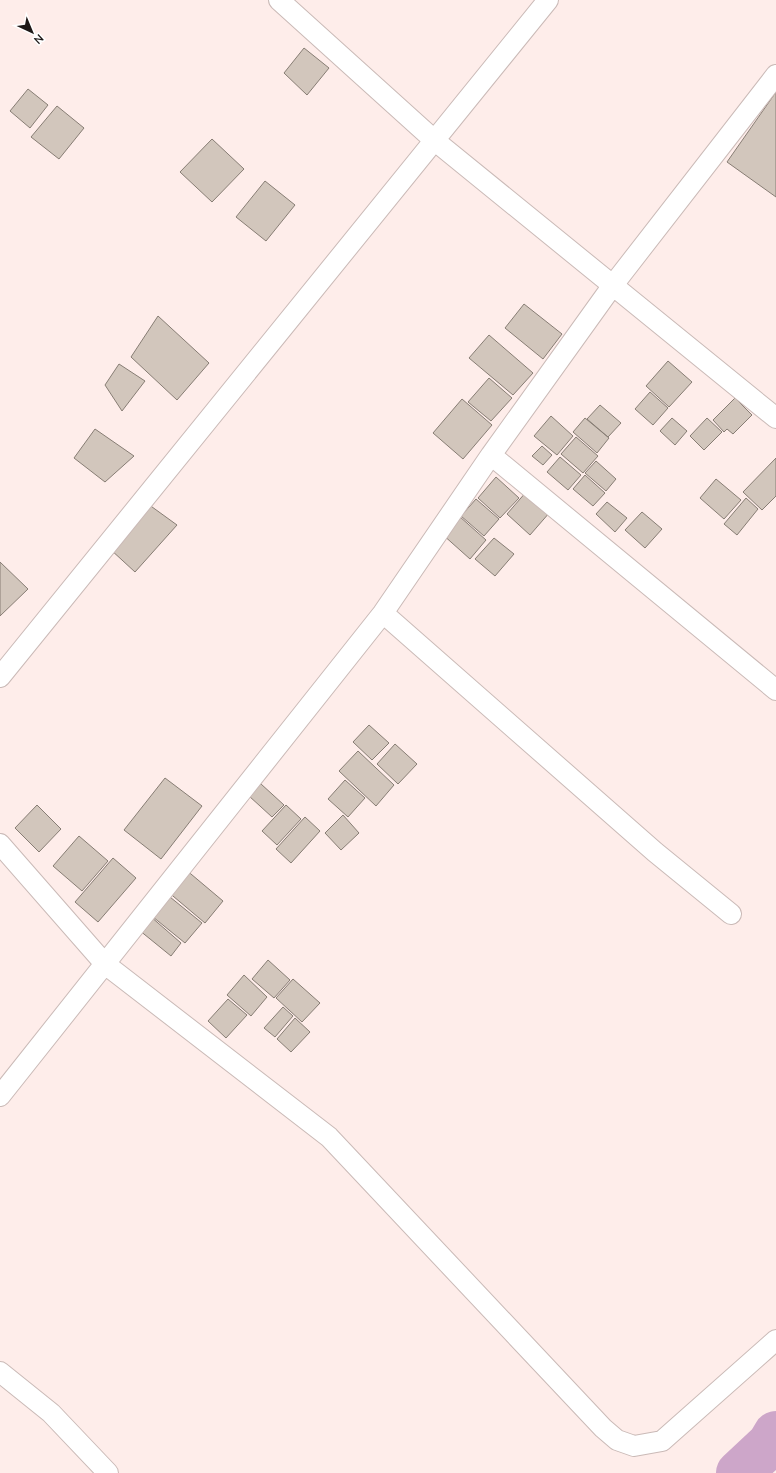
<svg xmlns="http://www.w3.org/2000/svg" width="776" height="1473" viewBox="0 0 776 1473" font-family="'Nunito Sans',sans-serif">
<rect width="100%" height="100%" fill="#feedea"/>
<g fill="none" stroke-linecap="round" stroke-linejoin="round">
<path stroke="#cda6c9" stroke-width="46" d="M739,1473L770,1444L776,1434"/>
</g>
<path fill="#d2c6bc" stroke="#877d74" d="M304,48L329,68L307,95L284,73Z
M28,89L48,105L30,128L10,111Z
M776,92V197L727,162Z
M57,106L84,128L59,159L31,137Z
M212,139L244,169L212,202L180,172Z
M265,181L295,205L266,241L236,217Z
M524,304L562,334L543,359L505,328Z
M158,316L209,363L177,400L131,357Z
M489,335L533,373L513,395L469,358Z
M668,361L692,382L669,407L646,386Z
M119,364L145,381L122,411L105,385Z
M489,378L512,398L491,421L468,402Z
M650,392L668,408L653,425L635,409Z
M735,398L752,415L733,434L727,429L724,432L713,420Z
M462,399L492,425L463,459L433,433Z
M600,405L621,423L608,437L587,419Z
M551,416L573,436L557,455L534,436Z
M585,418L609,438L597,453L573,432Z
M672,418L687,431L675,445L660,431Z
M707,418L722,432L704,450L690,436Z
M95,429L134,456L105,482L74,458Z
M576,437L598,456L583,473L561,454Z
M542,446L552,455L543,465L532,456Z
M560,457L581,475L568,490L547,472Z
M776,458V496L762,510L743,492Z
M596,461L616,479L606,491L585,473Z
M585,475L605,493L593,506L573,489Z
M496,477L519,498L500,518L478,498Z
M716,479L741,500L724,519L700,498Z
M527,491L550,512L530,535L507,514Z
M746,498L758,509L737,535L724,524Z
M476,499L499,519L484,536L461,516Z
M607,502L627,518L615,532L596,514Z
M148,504L177,525L135,572L110,549Z
M642,512L662,529L645,548L625,530Z
M459,516L486,540L470,559L442,534Z
M494,538L514,554L495,576L475,559Z
M0,562L28,589L0,616Z
M369,725L389,743L372,760L353,742Z
M395,744L417,764L398,784L377,764Z
M358,751L394,785L376,806L339,771Z
M165,778L202,806L161,859L124,830Z
M345,780L365,798L348,817L328,799Z
M261,784L284,805L272,817L249,796Z
M37,805L61,829L39,852L15,828Z
M286,805L301,819L277,845L262,831Z
M343,815L359,833L341,850L325,833Z
M305,817L320,831L291,863L276,849Z
M79,836L108,861L82,891L53,866Z
M113,858L136,878L98,922L75,902Z
M185,869L223,901L205,923L167,891Z
M170,897L202,923L185,943L153,917Z
M150,916L181,943L171,956L139,930Z
M268,960L290,980L274,998L252,979Z
M244,975L267,997L251,1016L227,995Z
M293,979L320,1003L302,1022L276,998Z
M228,999L247,1015L226,1038L208,1021Z
M283,1007L293,1016L275,1037L264,1028Z
M295,1018L310,1032L291,1052L277,1039Z"/>
<g fill="none" stroke-linecap="round" stroke-linejoin="round">
<g stroke="#cabab7" stroke-width="22">
<path id="minor" d="M279,0L434,140L776,418
M491,455L776,690
M383,613L655,852L731,914
M0,677L548,0
M0,844L105,964L329,1137L603,1428L617,1440L634,1446L662,1441L776,1340
M0,1096L383,613L491,455L613,285L776,75
M0,1372L51,1413L108,1473"/>
</g>
<use href="#minor" stroke="#fff" stroke-width="20"/>
</g>
<g transform="translate(32 32) rotate(136)" stroke="#ffffff" stroke-width="3" paint-order="stroke">
<path d="M0-3L7 15L0 10L-7 15Z" fill="#1e1817"/>
<text y="-6" font-size="11" font-weight="bold" text-anchor="middle" fill="#1e1817">N</text>
</g>
</svg>
